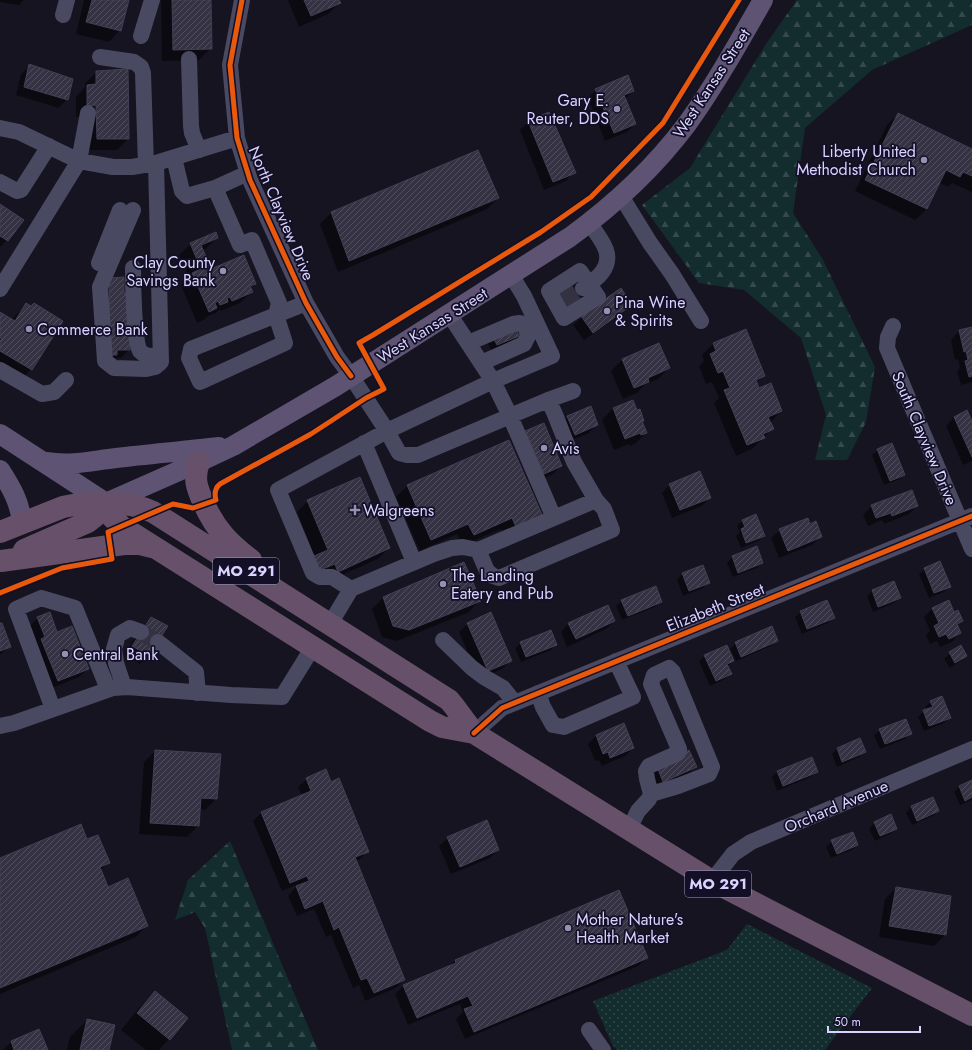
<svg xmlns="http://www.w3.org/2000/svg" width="972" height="1050" viewBox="0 0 972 1050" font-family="Jost,sans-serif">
<defs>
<pattern id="grass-dots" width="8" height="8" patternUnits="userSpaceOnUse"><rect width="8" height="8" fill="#132c2d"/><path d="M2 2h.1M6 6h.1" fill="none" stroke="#354a4c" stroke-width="1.8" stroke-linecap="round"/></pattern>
<pattern id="forest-firs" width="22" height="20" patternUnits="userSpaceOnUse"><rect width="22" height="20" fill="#132c2d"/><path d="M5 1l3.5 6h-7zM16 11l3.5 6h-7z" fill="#354a4c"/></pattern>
<pattern id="building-hatch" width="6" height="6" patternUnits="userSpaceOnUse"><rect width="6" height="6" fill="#343243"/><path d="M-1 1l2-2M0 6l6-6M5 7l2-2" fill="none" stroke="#514f5f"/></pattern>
</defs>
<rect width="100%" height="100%" fill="#161421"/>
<path fill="url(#grass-dots)" d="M747,924L872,988L825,1050H617L612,1044L593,1001L727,950Z"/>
<path fill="url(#forest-firs)" d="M797,0H972V25L872,70L805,128L793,213L822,258L875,367L866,422L847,460H815L826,415L801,338L744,290L699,283L642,205L690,168L766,44Z
M230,841L318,1050H232L205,928L195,912L175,920L188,880Z"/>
<path fill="#0007" d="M0,0H24L19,5L0,2Z
M84,0H128L120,30L109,42L76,34Z
M161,0H210L211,48L199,60L162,61Z
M288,0H338L340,3L328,14L299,27Z
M30,66L67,99L59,108L16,95L21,74Z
M97,72L128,139L117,150H86L85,116L76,117V97L85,87V83Z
M596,90L633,91L625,99L635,124L627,132L605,141L588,98Z
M898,114L972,150V192L952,183L948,187L939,183L927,209L915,220L855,191L887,125Z
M528,122L574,172L566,181L544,190L520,130Z
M478,152L498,198L487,209L338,272L320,224L331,213Z
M0,206L7,240L0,247Z
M217,237L206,249L202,250L211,270L255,283L250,288L252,292L240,303L221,311L220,309L216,313L208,316L205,319L197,323L181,285L189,277L179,255L191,244Z
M109,279L123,294L129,350L121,358H113L101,287Z
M26,305L61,321L31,369L20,381L0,368V313L12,320L15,316Z
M631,305L623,313L584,340L573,325L582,317Z
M972,328V382L961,385L957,371L960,368L958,359L955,360L951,340L959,331Z
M745,331L764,375L756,383L759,389L781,411L770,423L772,429L752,449L736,456L714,403L719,398L712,382L706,384L699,366L704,361L702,355L713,344Z
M517,335L512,341L491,350L488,343L494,338Z
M659,344L669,368L658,379L644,385L637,393L623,399L611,371L622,360Z
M632,401L636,411L643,420L642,422L646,433L635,444L630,446L629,444L614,450L602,420L613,408Z
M568,417L597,424L589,433L567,442L559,425Z
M954,417L972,423V461L963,465L946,426Z
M526,432L561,466L553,474L535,482Z
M509,441L542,517L506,539L501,529L462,546L457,534L420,551L396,497L407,486Z
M878,450L904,474L898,480L884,485L872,455Z
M670,484L710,497L702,506L672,518L662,493Z
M308,501L389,548L378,559L326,582L324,575L309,581L303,569L315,557L297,512Z
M872,506H917L909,514L884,524L882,520L868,526L863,515Z
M743,520L764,536L758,541L741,548L736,536L740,532L737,526Z
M810,525L821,537L812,545L779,558L771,538L780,530Z
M732,557L762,562L757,568L733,577L727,563Z
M464,563L480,600L469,612L397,641L382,637L372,609L383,598Z
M702,566L709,582L703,588L683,596L677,580L682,574Z
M925,569L949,586L944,592L929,598L919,574Z
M893,582L900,598L894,603L873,612L867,596L872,591Z
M622,601L661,602L655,607L622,620L616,606Z
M948,602L954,613L962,620L957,626L960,633L952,642L940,647L937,641L930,644L926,635L930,631L924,617L932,609Z
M801,612L833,618L828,623L802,634L795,617Z
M38,618L57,633L88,669L79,677L50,689L30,626Z
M151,618L149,656L140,664L124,654L143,627Z
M614,621L606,629L567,647L561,632L569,623Z
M468,624L510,661L502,669L479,679L459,632Z
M0,625L10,646L0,655Z
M777,640L771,646L736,661L730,649L736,643Z
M521,643L556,644L551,650L521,662L515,648Z
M961,647L966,656L961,661L950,668L944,659L950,653Z
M705,656L733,661L727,667L731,674L725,679L710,686L699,661Z
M931,702L949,718L944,723L924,731L918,717L924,711L927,710L925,707Z
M623,725L633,748L625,756L602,766L599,760L595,761L588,744L596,736Z
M880,730L911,733L905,739L880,749L874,735Z
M860,740L864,752L859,757L837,767L832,754L837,749Z
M155,751L216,799L205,810L199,809L198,826L187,837L139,834L144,762Z
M811,758L817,772L811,777L777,791L772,777L777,772Z
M656,765L695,767L687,776L655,790L648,773Z
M307,779L331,783L368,851L359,860L355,861L404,980L396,988L365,1001L359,985L353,988L331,935L326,937L314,909L297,916L288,896L296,887L299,886V884L282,891L253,821L261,813L302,796L298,787Z
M972,781V800L960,805L954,792L959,787Z
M932,798L938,811L933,816L912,825L906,813L911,807Z
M890,816L896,829L890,834L875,841L869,829L874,823Z
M448,838L498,850L490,858L451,874L439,846Z
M87,840L109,862L100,871L107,888L147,925L136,937L0,994V859Z
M832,841L857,845L852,850L831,858L826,847Z
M896,888L950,897L945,935L934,946L879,937L885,899Z
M647,958L638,966L465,1039L456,1019L463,1012L460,1004L408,1025L395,994L403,986L449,967L455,960Z
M155,992L169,1039L159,1050H146L121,1030L138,1009Z
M87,1020L108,1050H67L70,1037Z
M39,1030L47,1050H3L11,1042Z"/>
<path fill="url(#building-hatch)" stroke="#433f54" d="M92,0H129L121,31L86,22Z
M172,0H211L212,49L173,50Z
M304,0H339L341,3L311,16Z
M29,64L73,79L68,100L24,87Z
M128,69L129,139H97L96,105L87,106V85L96,84V71Z
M628,75L634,91L624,95L636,124L614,133L595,89Z
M549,112L576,173L553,182L528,121Z
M898,113L972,149V176L963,172L960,177L946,170L927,209L865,180Z
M478,150L499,198L349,261L331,212Z
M0,204L24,220L8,241L0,236Z
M216,232L218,238L201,245L211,269L244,255L256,284L250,286L253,292L232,301L230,297L227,298L228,302L220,305L218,301L215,303L217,308L209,312L192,273L201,269L190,243Z
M124,277V293H129L130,350H117V355H110L109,278Z
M621,288L632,305L593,333L581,316Z
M26,303L31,306L34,303L63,321L32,370L0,351V341L2,339L0,338V312L15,321Z
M515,327L519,336L497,345L493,337Z
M972,327V376L969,377L965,361L968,360L966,351L964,352L959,330Z
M746,329L765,376L756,380L759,388L771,383L782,411L768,417L774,429L763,434L765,438L747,445L724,390L730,388L723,371L718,373L710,354L716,351L713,343Z
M659,343L670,368L648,378L649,382L634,388L622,359Z
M633,400L637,410L640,409L644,421H642L647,433L641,435L640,433L625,439L613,408Z
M591,406L598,425L575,435L567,416Z
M967,410L972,421V457L954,417Z
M544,423L562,466L544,474L525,431Z
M509,440L543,517L517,529L512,518L474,535L468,524L431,540L407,485Z
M892,443L905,475L890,481L877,449Z
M700,471L711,498L680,510L669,484Z
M360,477L390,548L338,572L335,564L320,570L314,556L328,550L307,500Z
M912,490L918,506L892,516L891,513L876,518L871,505Z
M756,514L765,536L746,543L741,529L745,527L742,520Z
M808,518L810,524L816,521L822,537L788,551L779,529Z
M757,546L763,563L738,573L732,556Z
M940,561L951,587L934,593L924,568Z
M464,562L481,601L409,630L393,626L383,597Z
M703,565L710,583L689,591L682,573Z
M894,581L901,598L878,607L872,590Z
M656,586L662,602L628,616L621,600Z
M827,600L835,618L807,629L800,611Z
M949,600L954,612L958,610L963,621L957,624L961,633L949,639L946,634L939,637L934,626L939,623L932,608Z
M608,605L615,621L576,639L568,623Z
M50,612L57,632L72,626L89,669L58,681L41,639L45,637L37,617Z
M491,612L512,661L488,671L467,623Z
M151,617L168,626L149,656L132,646Z
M0,623H2L11,647L0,651Z
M772,626L778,641L741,657L735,642Z
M551,630L557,645L526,657L520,642Z
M727,645L734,661L727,664L732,674L716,681L704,655Z
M961,645L967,656L955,663L949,652Z
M942,696L951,718L929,726L923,710L933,707L930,701Z
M906,719L912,734L885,744L879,729Z
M624,723L634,748L610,758L608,752L603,754L596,735Z
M860,738L866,752L842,762L837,748Z
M155,750L221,754L217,799L201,798L199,826L150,823Z
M689,750L697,767L663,782L656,764Z
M812,757L818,772L783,786L777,771Z
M326,769L331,782L339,778L369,852L355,857L405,980L374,993L367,978L361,980L339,927L334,930L323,901L305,909L296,886L309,881L307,876L290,883L261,812L311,791L306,778Z
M972,780V797L965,801L959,786Z
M933,797L939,811L917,821L911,806Z
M891,814L897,829L880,836L874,822Z
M487,820L499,850L460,867L447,837Z
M81,824L87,839L98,835L110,863L100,867L108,887L128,878L148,926L0,988V858Z
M853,832L858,845L837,854L831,840Z
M896,887L951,896L946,935L889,926Z
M619,890L648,958L474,1032L464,1009L473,1006L468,996L417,1018L403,985L456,963L455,960Z
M155,991L188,1018L170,1040L137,1013Z
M87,1019L115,1025L109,1050H80Z
M39,1029L48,1050H14L11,1041Z"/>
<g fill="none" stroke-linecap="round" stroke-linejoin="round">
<path stroke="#333142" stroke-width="16" stroke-dasharray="16 8" stroke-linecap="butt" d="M563,301L583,288
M141,632L158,642"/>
<path stroke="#4a4962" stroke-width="16" d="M242,0L230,65L237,138L250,180L306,303L337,357L351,376L387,431L493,381L552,356L524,296L511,275
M63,15L67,0
M141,36L152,0
M100,57L134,62L141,67L143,73L146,165
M189,59L191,126L192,133L199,150
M0,128L19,132L79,161L113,167H132L156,163L237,138
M174,158L182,191L187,196L215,188L240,245L252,240L279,303L276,315L285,343L200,382L189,358L191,349L306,303
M0,182L17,191L21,190L49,146
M215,188L248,173
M621,196L650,243L672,274L701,321
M133,210L100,287L105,361L114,368L146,369L155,367L161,362L156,163
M99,263L120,210
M133,268C133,280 134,345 140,351C145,357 154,356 160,356
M580,271L598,297L564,318L549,291Z
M583,288C596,280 612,268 606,250C603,241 595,231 589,223
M0,289L79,161L88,113
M893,326L888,337L887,348L972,549
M468,343L513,324L520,323L525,325
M481,363L524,344L528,336L525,325
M0,370L42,394L54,392L66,380
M548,400L573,391
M364,443L414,562
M478,550L487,571L493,576L499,578L612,530L604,509L596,500
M351,589L332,577H320L313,573L278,490L387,431L399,453L407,455H418L510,416L548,400L554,412L574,462L596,500L554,518
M330,624L351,589L434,554L452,548L463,547L478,550L554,518L510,416L493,381L449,314
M443,640L472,668L484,677L503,688L515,703
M158,642L196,672L198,693
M124,687L116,663L114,649L118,635L130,628L141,632
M538,693L543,707L553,725L564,727L633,697L616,661
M53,709L16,609L41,598L75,608L108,689
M0,726L14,723L113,688L127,687L231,695L282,697L313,647
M474,733L502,708L972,516
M629,829L638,811L649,799L651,794L678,786L709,774L712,767L673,672L669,668L654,675L651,684L679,749L678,753L649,766L646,771L647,779L651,794
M712,881L733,854L751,842L972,749
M589,1030L603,1050"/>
<path stroke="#5e5373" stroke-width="20" d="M0,434L106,503L199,462L233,446L336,386L570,237C614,205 654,168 687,124C715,85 739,42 763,0
M46,462C72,466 90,461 116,458C150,454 185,451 219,447
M0,470C11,487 20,502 22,523"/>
<path stroke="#67516a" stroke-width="22" d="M199,462C193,479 197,488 204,504C216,530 229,543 251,560
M106,503L112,517L121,526L430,721L442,727L474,733L712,881L972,1015
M0,532L63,507C79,503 91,503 107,503C124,503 138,505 153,512L449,700L454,706L474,733
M24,550L88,522L98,514L106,503
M1,561L124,544H140L152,547"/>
<defs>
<path id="cycleway" d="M242,0L230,65L237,138L250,180L306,303L337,357L351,376
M0,593L62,568L112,559L108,532L173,504L193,508L216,500C214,493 215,488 220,484L311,434L334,419L366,398L384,389L359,343L373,335L541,232L591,197L663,123L739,0
M474,733L502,708L972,516"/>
</defs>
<use href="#cycleway" stroke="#130f26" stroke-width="8"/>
<use href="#cycleway" stroke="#e8590c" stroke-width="5"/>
</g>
<g fill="#9591b1" stroke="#130f26" stroke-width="1.5">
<circle cx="617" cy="109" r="4"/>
<circle cx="924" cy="160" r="4"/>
<circle cx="223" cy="271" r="4"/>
<circle cx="607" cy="311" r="4"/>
<circle cx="29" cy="329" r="4"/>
<circle cx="544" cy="448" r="4"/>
<path d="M353 504h4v4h4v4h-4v4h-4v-4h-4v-4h4z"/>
<circle cx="443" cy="584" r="4"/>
<circle cx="65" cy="654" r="4"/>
<circle cx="568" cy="928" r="4"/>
</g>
<g text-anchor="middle" stroke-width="3.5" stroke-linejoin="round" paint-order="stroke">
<g fill="#130f26" stroke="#9e99be" stroke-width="1">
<rect x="213" y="558" width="66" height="26" rx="3"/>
<rect x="685" y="871" width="66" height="26" rx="3"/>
</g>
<g font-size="15" font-weight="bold" fill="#d9d4ff">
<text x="246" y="576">MO 291</text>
<text x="718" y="889">MO 291</text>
</g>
<g font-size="16" fill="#d9d4ff" stroke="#130f26">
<text transform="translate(711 83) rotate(-57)" y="6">West Kansas Street</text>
<text transform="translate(282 213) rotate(67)" y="6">North Clayview Drive</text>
<text transform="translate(432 325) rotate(-32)" y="6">West Kansas Street</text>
<text transform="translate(925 438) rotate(67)" y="6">South Clayview Drive</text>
<text transform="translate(715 607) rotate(-22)" y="6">Elizabeth Street</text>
<text transform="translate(836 806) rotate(-23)" y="6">Orchard Avenue</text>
</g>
<g font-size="16" fill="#d9d4ff" stroke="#130f26" text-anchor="start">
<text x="609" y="106" text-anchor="end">Gary E.<tspan x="609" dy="18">Reuter, DDS</tspan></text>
<text x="916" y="157" text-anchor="end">Liberty United<tspan x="916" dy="18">Methodist Church</tspan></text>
<text x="215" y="268" text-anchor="end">Clay County<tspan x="215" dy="18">Savings Bank</tspan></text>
<text x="615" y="308">Pina Wine<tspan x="615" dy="18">&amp; Spirits</tspan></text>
<text x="37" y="335">Commerce Bank</text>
<text x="552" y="454">Avis</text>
<text x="363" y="516">Walgreens</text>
<text x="451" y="581">The Landing<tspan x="451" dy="18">Eatery and Pub</tspan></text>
<text x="73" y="660">Central Bank</text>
<text x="576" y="925">Mother Nature's<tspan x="576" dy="18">Health Market</tspan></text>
</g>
</g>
<path d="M828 1026v6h92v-6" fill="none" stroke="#d9d4ff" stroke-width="2"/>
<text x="834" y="1026" font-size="12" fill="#d9d4ff" stroke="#130f26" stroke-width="3" paint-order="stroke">50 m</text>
</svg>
